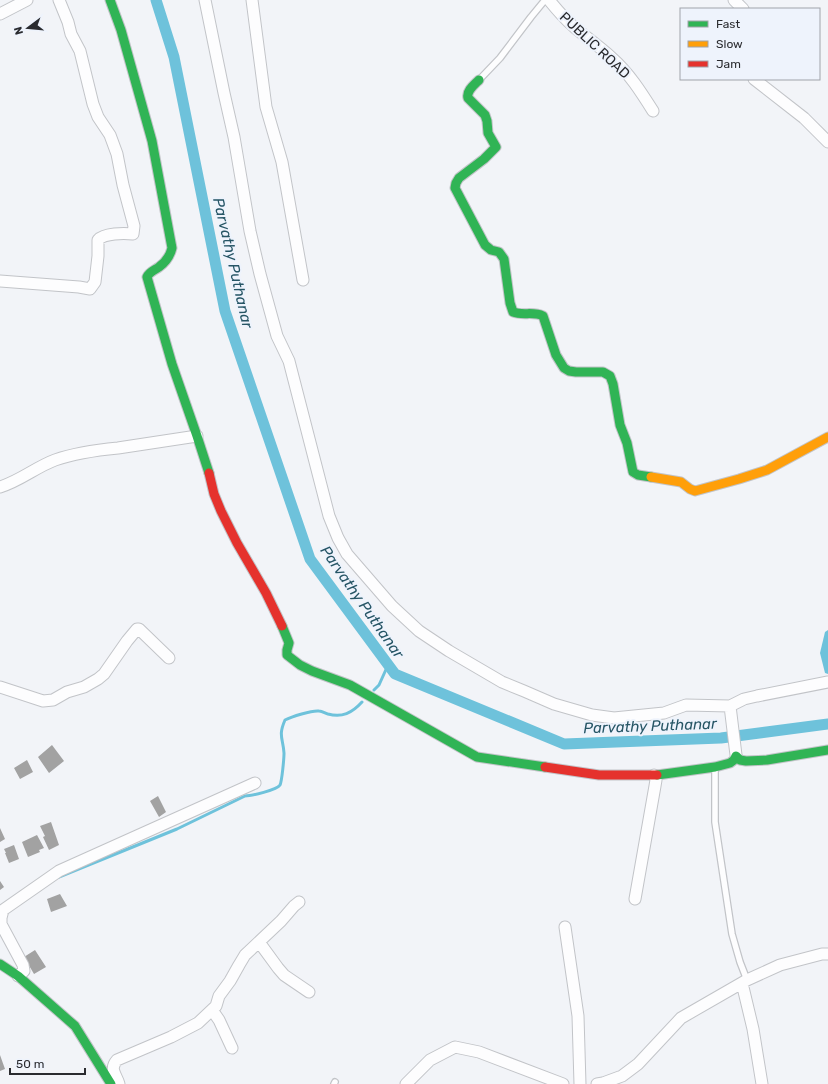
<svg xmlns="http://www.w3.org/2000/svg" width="828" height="1084" viewBox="0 0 828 1084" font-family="Rubik,sans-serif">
<rect width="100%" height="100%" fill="#f2f4f8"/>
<path fill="#6ec2db" d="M828,630V674L825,673L820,653L825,632Z"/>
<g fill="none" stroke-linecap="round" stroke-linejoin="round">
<path stroke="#6ec2db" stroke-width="3" d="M374,690L379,685L388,665
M59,877L177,829L245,796C251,796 277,790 280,785C282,781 284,758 284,753C283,738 278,736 285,720C291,717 312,710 319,711C322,711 325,713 328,714C342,718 352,713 362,702"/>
<path stroke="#6ec2db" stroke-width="11" d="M156,0L174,57L225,311L310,559L395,674L564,744L721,738L828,724"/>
</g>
<path fill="#a2a2a2" d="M52,745L64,761L49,773L38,757Z
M27,760L33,772L20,779L14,768Z
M158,796L166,812L159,817L150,801Z
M51,822L59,845L49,850L43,837L45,836L40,826Z
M0,828L5,839L0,842Z
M37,835L44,848L39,850L40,852L28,857L22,842Z
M14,845L19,859L9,863L5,853H6L4,849Z
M0,881L4,887L0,890Z
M60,894L67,906L51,912L47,899Z
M35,950L46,967L34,974L24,957Z
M0,1055L5,1069L0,1071Z"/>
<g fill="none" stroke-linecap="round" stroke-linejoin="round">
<defs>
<path id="lane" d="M479,80L500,58L531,17L545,0
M715,768V822L732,934L740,962L747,980
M334,1084L335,1082"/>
<path id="street" d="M205,0L224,93L234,137L250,231L260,274L277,336L289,361L329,516L338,538L347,554L392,606L419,631L449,651L502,682L524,691L554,704L592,715L614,718L664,713L686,705L730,706L744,699L757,696L828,682
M252,0L266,107L282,162L303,280
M549,0C557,10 565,19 574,27C586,37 600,47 612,58C629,73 641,92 653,111
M734,0L743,9
M0,14L27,0
M754,79L804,118L828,142
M0,281L79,287L90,289L95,282L98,256V240C104,233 124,233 133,234L134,226L123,185L117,154L110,135L98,117L93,104L80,51L71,34L68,22L59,0
M0,487C20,481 36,467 55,460C75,453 97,450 118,448C145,444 171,440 197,436
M0,687L43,701L53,700L67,692L84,687L98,679L104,674L127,641L137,629H139L169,658
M730,706L736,755
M635,899L655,786L656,780L654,775
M565,927L578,1016L580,1084
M259,942L278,968L284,975L309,992
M18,976L24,971L23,965L1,924V918L3,910L59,871L255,783
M742,983L753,1029L762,1084
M212,1010L219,1020L232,1048
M119,1084C116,1074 109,1069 117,1060L171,1037L198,1023L216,1006L219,996L230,981L239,965L245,955L281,921L294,906L299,902
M406,1084L430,1060L455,1047L479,1052L563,1084
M597,1084L603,1083L622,1076L638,1064L681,1018L747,980L780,965L822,954H828"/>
<path id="fast" d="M110,0L121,30L152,141L172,248C170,256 166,262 159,267C155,270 149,272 147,277L172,364L197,436L209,473
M479,80C474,85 466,91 468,98L485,115L487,121L488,133L496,147L484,159L459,178L456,183L455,188L485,245L491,250L499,252L504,259L510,303L513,312C523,316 533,311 543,316L556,355L564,368L569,371L576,372H603L610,376L613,384L620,425L627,443L633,472L638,475L651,477
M282,626L289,643L287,650V655L300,665L312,671L350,685L477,757L545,767
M657,775L715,767L730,763L734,760L736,756L740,760L746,761L767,760L828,750
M0,964L18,976L75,1026L111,1084"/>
<path id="slow" d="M651,477L681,482L690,489L695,491L739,479L767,470L828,437"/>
<path id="jam" d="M209,473L214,494L221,511L237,543L266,593L282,626
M545,767L599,775H657"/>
</defs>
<use href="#lane" stroke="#c2c4c8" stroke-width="8"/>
<use href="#street" stroke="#c2c4c8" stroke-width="13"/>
<use href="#fast" stroke="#c2c4c8" stroke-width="11"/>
<use href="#slow" stroke="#c2c4c8" stroke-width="11"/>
<use href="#jam" stroke="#c2c4c8" stroke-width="11"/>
<use href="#lane" stroke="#fdfdfe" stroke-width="5.5"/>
<use href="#street" stroke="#fdfdfe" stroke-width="11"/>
<use href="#fast" stroke="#30b455" stroke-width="9"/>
<use href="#slow" stroke="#ff9f0a" stroke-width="9"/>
<use href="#jam" stroke="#e5322d" stroke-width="9"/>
</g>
<g text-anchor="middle" stroke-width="4" stroke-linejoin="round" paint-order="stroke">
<g font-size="14" fill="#2a2b2f" stroke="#eef3fc">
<text transform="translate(595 45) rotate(43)" y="5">PUBLIC ROAD</text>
</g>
<g font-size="15" font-style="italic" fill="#265565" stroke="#eef3fc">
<text transform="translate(233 263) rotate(77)" y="5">Parvathy Puthanar</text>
<text transform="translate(362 602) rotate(55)" y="5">Parvathy Puthanar</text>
<text transform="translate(650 726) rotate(-2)" y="5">Parvathy Puthanar</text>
</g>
</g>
<rect x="680" y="8" width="140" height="72" fill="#eef3fc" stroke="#a0a3aa"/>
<rect x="688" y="21" width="20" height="6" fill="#30b455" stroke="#a0a3aa"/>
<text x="716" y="28" font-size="12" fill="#2a2b2f">Fast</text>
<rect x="688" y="41" width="20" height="6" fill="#ff9f0a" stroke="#a0a3aa"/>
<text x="716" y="48" font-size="12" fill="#2a2b2f">Slow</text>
<rect x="688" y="61" width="20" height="6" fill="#e5322d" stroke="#a0a3aa"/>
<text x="716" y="68" font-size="12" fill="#2a2b2f">Jam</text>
<g transform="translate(28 28) rotate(254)" stroke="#eef3fc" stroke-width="3" paint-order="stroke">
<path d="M0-3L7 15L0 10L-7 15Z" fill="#2a2b2f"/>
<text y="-6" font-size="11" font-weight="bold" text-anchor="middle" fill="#2a2b2f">N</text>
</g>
<path d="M10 1068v6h75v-6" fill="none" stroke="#2a2b2f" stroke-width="2"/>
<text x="16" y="1068" font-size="12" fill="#2a2b2f" stroke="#eef3fc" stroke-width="3" paint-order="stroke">50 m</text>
</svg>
